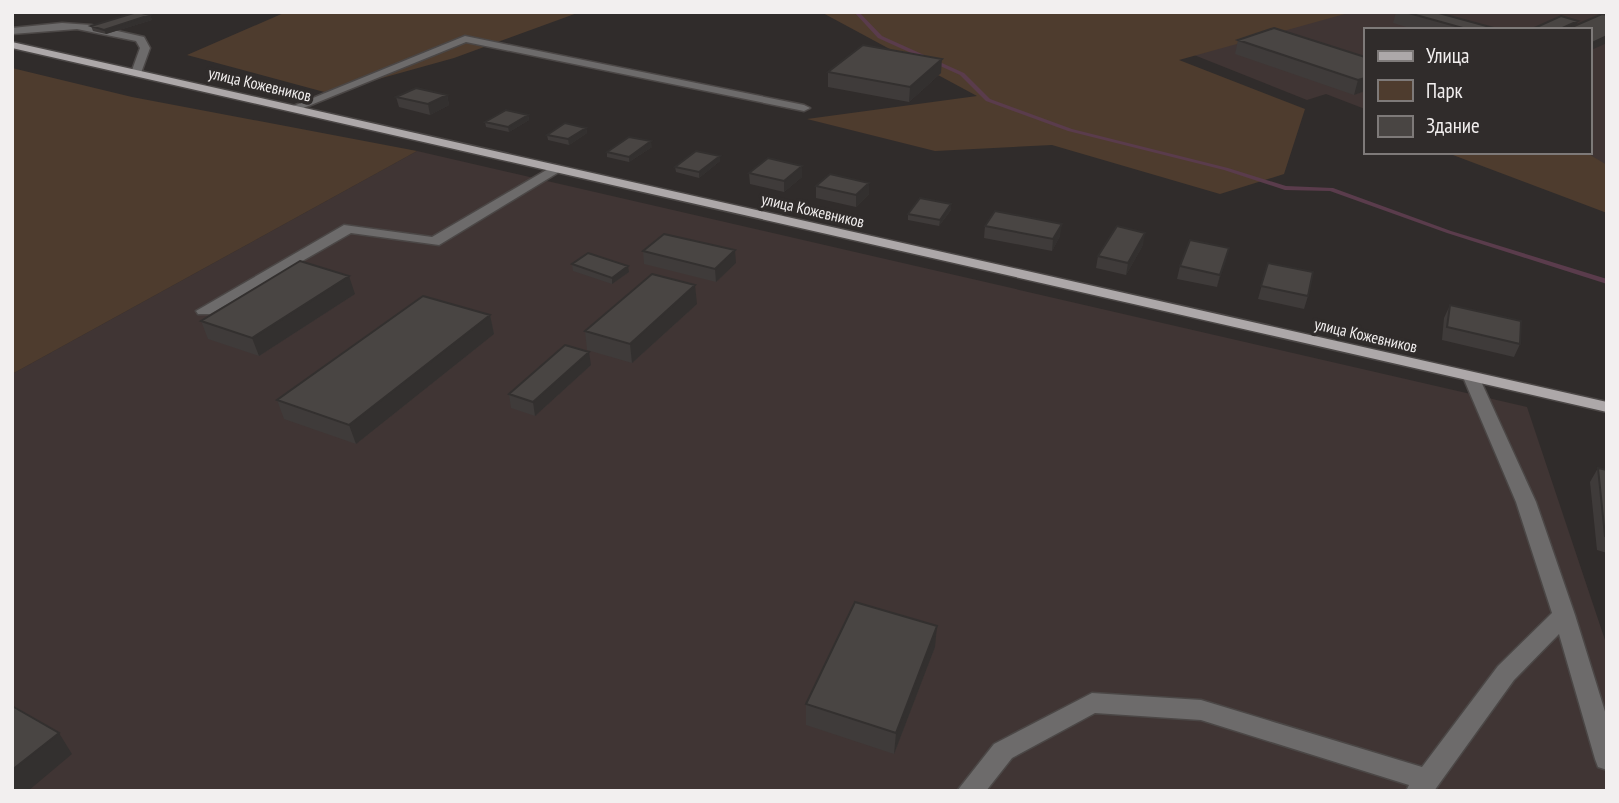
<svg xmlns="http://www.w3.org/2000/svg" width="1619" height="803" viewBox="0 0 1619 803" font-family="'PT Sans Narrow',sans-serif">
<rect width="100%" height="100%" fill="#302c2b"/>
<path fill="#403534" d="M1066,12H1607V196L1485,152H1589V30H1365V109L1326,94L1307,100L1179,49Z
M417,151L1527,407L1607,646V791H12V374Z"/>
<path fill="#4e3c2e" d="M286,12H580L454,58L328,93L187,55Z
M821,12H1352L1179,60L1305,109L1284,174L1220,194L1052,145L935,151L807,119L977,96Z
M12,68L132,97L417,151L12,374Z
M1445,152H1585L1607,165V213Z"/>
<g fill="none" stroke-linecap="round" stroke-linejoin="round">
<path fill="#5a3c4c" fill-rule="evenodd" d="M854,12H859L882,36L964,73L990,99L1072,129L1228,168L1286,186L1333,188L1451,231L1607,279V284L1447,233L1330,191L1285,190L1224,170L1068,131L986,101L960,75L878,38Z"/>
<defs>
<path id="service" d="M62,23L91,25L144,37L150,48L141,73L136,76L131,73L140,48L136,41L77,29L12,34V28Z
M555,165L559,166V172L439,245L351,233L210,314H198L196,311L344,225L432,237Z
M1471,372L1479,377L1536,502L1575,615L1607,718V770L1598,767L1595,759L1559,634L1514,680L1434,791H1406L1409,785L1201,720L1095,713L1012,758L986,791H957L994,744L1092,693L1201,700L1422,767L1498,666L1552,613L1516,502L1463,377Z"/>
<path id="minor" d="M465,36L804,105L810,108L804,111L466,42L296,111L286,109Z"/>
<path id="primary" d="M12,42L1607,402V412L12,48Z"/>
</defs>
<use href="#service" stroke="#4b4746" stroke-width="3"/>
<use href="#minor" stroke="#4b4746" stroke-width="3"/>
<use href="#primary" stroke="#4b4746" stroke-width="3"/>
<use href="#service" fill="#6d6b6b" fill-rule="evenodd"/>
<use href="#minor" fill="#6d6b6b" fill-rule="evenodd"/>
<use href="#primary" fill="#ada8a9" fill-rule="evenodd"/>
</g>
<path fill="#3f3b3a" d="M1396,12H1435L1501,30H1416L1393,23Z
M150,15L152,20L106,34L93,31L91,26Z
M1238,40L1365,57V91L1354,95L1235,54Z
M828,72L941,73L909,102L828,87Z
M447,95L449,105L430,115L399,107L396,97Z
M528,115L529,120L509,132L486,127L485,122Z
M586,128L587,133L569,145L548,140L547,135Z
M652,147L629,162L607,157V152Z
M720,156V161L699,178L676,172L675,167Z
M802,166V177L784,192L750,184L749,173Z
M869,183V194L856,207L816,198V186Z
M951,210L939,226L908,220V214Z
M985,226L1060,236L1052,251L984,238Z
M1143,245L1126,275L1096,268L1098,256Z
M1229,248L1217,287L1177,279L1180,266Z
M643,251L736,263L716,282L644,264Z
M1268,263L1308,296L1304,309L1258,299Z
M572,264L629,272L612,284L573,271Z
M355,294L259,356L208,339L201,321Z
M697,304L632,363L587,350L585,331Z
M1450,305L1520,344L1514,357L1442,340L1444,318Z
M490,315L494,334L356,444L284,419L277,400Z
M591,365L535,416L511,408L509,394Z
M1598,468L1607,470V553L1597,550L1590,482Z
M935,647L894,754L806,725V704Z"/>
<path fill="#33302f" d="M150,15L152,20L106,34L104,30Z
M1578,21L1575,30H1558Z
M1607,36V43L1589,51L1590,44Z
M942,59L941,73L909,102L910,87Z
M1365,78V91L1354,95L1358,80Z
M447,95L449,105L430,115L428,104Z
M528,115L529,120L509,132L508,127Z
M586,128L587,133L569,145L568,139Z
M651,141L652,147L629,162V157Z
M720,156V161L699,178V172Z
M802,166V177L784,192V181Z
M869,183V194L856,207V195Z
M951,204V210L939,226L940,220Z
M1062,224L1060,236L1052,251L1053,239Z
M1145,233L1143,245L1126,275L1128,263Z
M1229,248L1226,261L1217,287L1220,275Z
M735,250L736,263L716,282L715,269Z
M628,266L629,272L612,284V278Z
M349,276L355,294L259,356L252,338Z
M695,285L697,304L632,363L630,344Z
M490,315L494,334L356,444L349,425Z
M589,352L591,365L535,416L533,402Z
M937,626L935,647L894,754L896,733Z
M59,733L72,754L28,791H12V770Z"/>
<path fill="#494543" stroke="#33302f" stroke-width="2" d="M137,12L150,15L104,30L91,26Z
M1405,12H1435L1501,30H1470Z
M1602,14L1607,15V36L1590,44L1589,30H1565Z
M1561,16L1578,21L1558,30H1530Z
M1274,28L1365,57V78L1358,80L1238,40Z
M863,45L942,59L910,87L828,72Z
M416,88L447,95L428,104L396,97Z
M506,110L528,115L508,127L485,122Z
M565,123L586,128L568,139L547,135Z
M629,137L651,141L629,157L607,152Z
M696,151L720,156L699,172L675,167Z
M768,158L802,166L784,181L749,173Z
M830,174L869,183L856,195L816,186Z
M920,198L951,204L940,220L908,214Z
M995,211L1062,224L1053,239L985,226Z
M1117,226L1145,233L1128,263L1098,256Z
M664,234L735,250L715,269L643,251Z
M1190,240L1229,248L1220,275L1180,266Z
M588,253L628,266L612,278L572,264Z
M300,261L349,276L252,338L201,321Z
M1268,263L1313,272L1308,296L1261,286Z
M652,274L695,285L630,344L585,331Z
M423,296L490,315L349,425L277,400Z
M1450,305L1521,321L1520,344L1447,327Z
M565,345L589,352L533,402L509,394Z
M1598,468L1607,470V537L1605,536Z
M855,602L937,626L896,733L806,704Z
M12,706L59,733L12,770Z"/>
<g text-anchor="middle" stroke-width="7" stroke-linejoin="round" paint-order="stroke">
<g font-size="16" fill="#f2efef" stroke="#302c2b">
<text transform="translate(260 84) rotate(13)" y="6">улица Кожевников</text>
<text transform="translate(813 210) rotate(13)" y="6">улица Кожевников</text>
<text transform="translate(1366 335) rotate(13)" y="6">улица Кожевников</text>
</g>
</g>
<rect width="1619" height="803" fill="none" stroke="#f2efef" stroke-width="28"/>
<rect x="1364" y="28" width="228" height="126" fill="#302c2b" stroke="#7e7a79" stroke-width="2"/>
<rect x="1378" y="51" width="35" height="10" fill="#ada8a9" stroke="#7e7a79" stroke-width="2"/>
<text x="1426" y="63" font-size="21" fill="#f2efef">Улица</text>
<rect x="1378" y="80" width="35" height="21" fill="#4e3c2e" stroke="#7e7a79" stroke-width="2"/>
<text x="1426" y="98" font-size="21" fill="#f2efef">Парк</text>
<rect x="1378" y="116" width="35" height="21" fill="#494543" stroke="#7e7a79" stroke-width="2"/>
<text x="1426" y="133" font-size="21" fill="#f2efef">Здание</text>
</svg>
